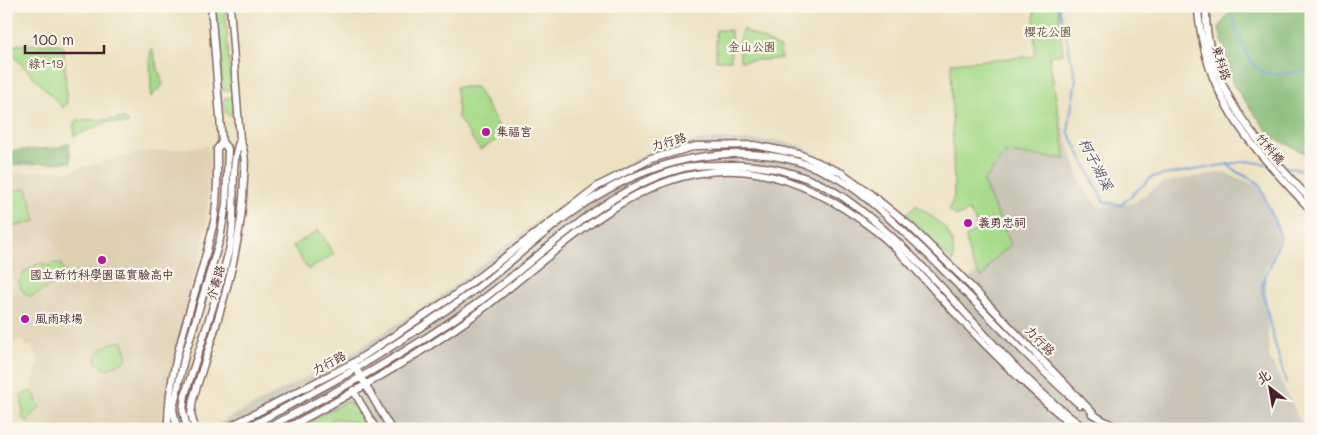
<svg xmlns="http://www.w3.org/2000/svg" width="1317" height="435" viewBox="0 0 1317 435" font-family="Mali,'LXGW WenKai TC',sans-serif">
<rect width="100%" height="100%" fill="#fbf7ec"/>
<filter id="ink" filterUnits="userSpaceOnUse"><feTurbulence type="fractalNoise" baseFrequency=".02" numOctaves="2"/><feDisplacementMap in="SourceGraphic" scale="10" xChannelSelector="R" yChannelSelector="G"/><feConvolveMatrix kernelMatrix="1 2 1 2 8 2 1 2 1" color-interpolation-filters="sRGB"/></filter>
<filter id="wash" filterUnits="userSpaceOnUse"><feTurbulence type="fractalNoise" baseFrequency=".0096" numOctaves="4" result="noise"/><feDisplacementMap in="SourceGraphic" scale="20" xChannelSelector="R" yChannelSelector="G"/><feGaussianBlur stdDeviation="1.12" result="paint"/><feColorMatrix in="noise" values="0 0 0 0 0 0 0 0 0 0 0 0 0 0 0 0 0 1.4 0 .05"/><feComposite in="paint" operator="in"/></filter>
<g filter="url(#wash)">
<rect width="100%" height="100%" fill="#ece1c0"/>
<path fill="#decfb1" d="M208,146L210,150V186L207,225L161,417V429H34L27,425L42,407L33,385L38,358L31,345L27,347L22,339L6,349V174L69,171L142,152Z"/>
<path fill="#c8c4b8" d="M1043,64L1081,185L1098,207L1133,203L1161,183L1222,172L1259,186L1280,236L1265,270L1269,357L1304,429H208L350,354L439,297L555,208L645,154L674,144L715,139L777,141L800,145L897,206L968,280L979,270L958,70Z"/>
<path fill="#a7db8b" stroke="#787d5b" d="M215,6H225L231,90L223,91Z
M1034,6H1058L1063,54L1049,56L1066,159L1005,153L983,182L1011,244L992,262L982,278C971,265 968,254 966,237L980,227L969,211L957,216L949,211L954,196L951,63L1035,56Z
M743,29L780,48L781,59L740,61L739,41Z
M716,30H731V60H716Z
M57,44L61,45L64,49L67,103L63,108L8,50L10,45Z
M152,49L163,85L151,97L150,50Z
M456,87H476L504,135L480,150L458,118Z
M233,97L235,111L229,116L225,112L224,98Z
M124,119L129,122L126,124L107,122L74,136V123L76,120Z
M27,188L36,221L9,228L6,217V193Z
M916,205C939,222 957,230 953,262L907,214Z
M319,230L334,254L308,270L293,246Z
M40,263L49,266L55,263L61,264L66,278L30,297L22,290L19,282L24,272Z
M115,342H123L127,354L125,361L106,370L96,361C97,349 105,347 115,342Z
M33,391L40,407L27,422L21,417L23,414L21,394Z
M346,402L355,406L366,424L359,428L356,423L335,418L317,429H295Z"/>
<path fill="#85bb77" stroke="#686d51" d="M1233,6H1311V156L1272,137L1233,85L1219,28Z
M69,143L71,162L6,165V151L56,148Z"/>
<g fill="none" stroke-linecap="round" stroke-linejoin="round">
<path stroke="#679dd4" stroke-width="2" d="M1059,6L1076,79L1068,131L1104,202L1121,205L1152,177L1247,161L1266,164
M1229,6C1236,23 1245,63 1261,71C1274,78 1297,71 1311,69
M1228,165L1237,172L1259,183L1281,237L1262,286L1270,325L1286,383
M1283,167L1302,170L1311,177"/>
</g>
</g>
<g filter="url(#ink)">
<g fill="none" stroke-linecap="round" stroke-linejoin="round">
<defs>
<path id="secondary" d="M1198,6C1198,23 1202,39 1206,56C1223,119 1267,163 1311,210
M1206,6C1203,86 1260,146 1311,200
M354,365L391,429
M353,390L376,429
M1092,414L1119,429
M168,429C166,362 201,287 214,221C218,198 217,173 217,149L222,142
M177,429L173,409L185,355L220,239L226,204L228,149L222,142L211,6
M187,429L183,410L185,395C200,346 218,296 230,246C237,217 229,163 240,140
M195,429L191,414L193,399C215,327 243,253 244,177C245,164 246,153 240,140L230,6
M225,429L353,363L455,295L598,186L651,159L696,146L754,145L799,154L842,173L863,188L909,225L960,275L1096,416
M245,429C278,411 311,394 343,376C383,354 421,327 458,302C505,270 547,226 595,197C672,149 775,134 853,188C877,205 897,226 918,245C973,298 1023,355 1080,405
M265,429C336,392 407,353 472,307C535,263 604,188 680,169C699,164 720,165 740,165C775,166 814,177 843,197C936,262 994,363 1086,429
M285,429C352,394 415,358 476,314C520,281 561,243 606,213C703,147 788,162 877,232C901,251 921,276 941,298C984,345 1028,389 1077,429"/>
</defs>
<use href="#secondary" stroke="#83635f" stroke-width="9"/>
<use href="#secondary" stroke="#fff" stroke-width="6"/>
</g>
</g>
<g fill="#b5179e" stroke="#fbf7ec" stroke-width="2">
<circle cx="486" cy="132" r="5"/>
<circle cx="968" cy="223" r="5"/>
<circle cx="102" cy="260" r="5"/>
<circle cx="25" cy="319" r="5"/>
</g>
<g text-anchor="middle" stroke-width="4.5" stroke-linejoin="round" paint-order="stroke">
<g font-size="12" fill="#614e43" stroke="#fbf7ec">
<text x="1048" y="36">櫻花公園</text>
<text x="752" y="51">金山公園</text>
<text x="46" y="68">綠1-19</text>
</g>
<g font-size="12" fill="#4a1f2b" stroke="#fbf7ec">
<text transform="translate(1221 63) rotate(73)" y="4">東科路</text>
<text transform="translate(669 142) rotate(-16)" y="4">力行路</text>
<text transform="translate(1270 149) rotate(49)" y="4">竹科橋</text>
<text transform="translate(216 283) rotate(-74)" y="4">介壽路</text>
<text transform="translate(1040 341) rotate(46)" y="4">力行路</text>
<text transform="translate(329 363) rotate(-28)" y="4">力行路</text>
</g>
<g font-size="12" fill="#4a1f2b" stroke="#fbf7ec" text-anchor="start">
<text x="496" y="136">集福宮</text>
<text x="978" y="227">義勇忠祠</text>
<text x="102" y="279" text-anchor="middle">國立新竹科學園區實驗高中</text>
<text x="35" y="323">風雨球場</text>
</g>
<g font-size="14" font-style="italic" fill="#56516f" stroke="#fbf7ec">
<text transform="translate(1096 164) rotate(63)" y="5">柯子湖溪</text>
</g>
</g>
<rect width="1317" height="435" fill="none" stroke="#fbf7ec" stroke-width="25"/>
<g transform="translate(1270 388) rotate(329)" stroke="#fbf7ec" stroke-width="4" paint-order="stroke">
<path d="M0-4L9 19L0 12L-9 19Z" fill="#4a1f2b"/>
<text y="-8" font-size="14" font-weight="bold" text-anchor="middle" fill="#4a1f2b">北</text>
</g>
<path d="M25 45v8h79v-8" fill="none" stroke="#4a1f2b" stroke-width="2.5"/>
<text x="32" y="45" font-size="15" fill="#4a1f2b" stroke="#fbf7ec" stroke-width="4" paint-order="stroke">100 m</text>
</svg>
